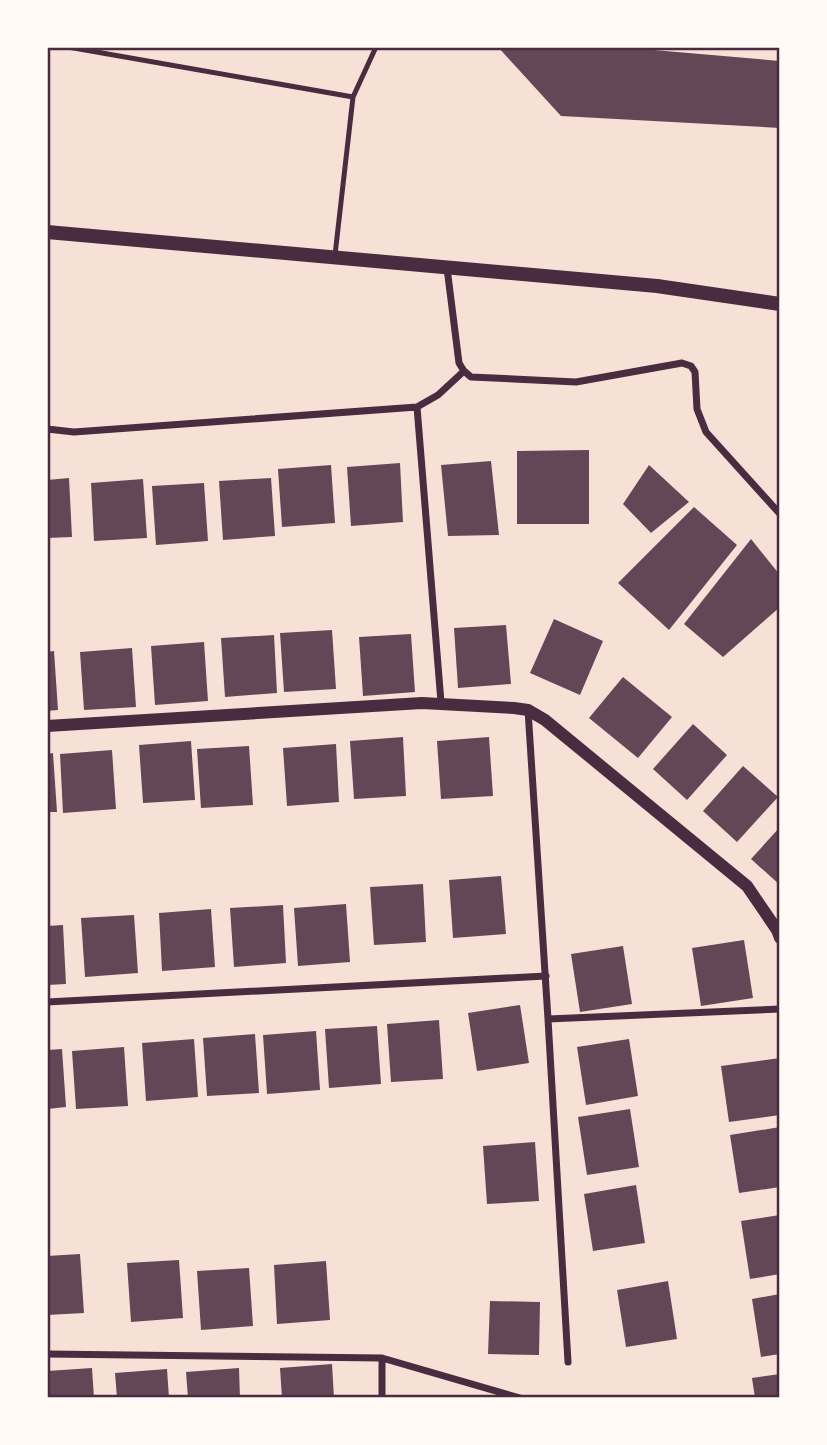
<svg xmlns="http://www.w3.org/2000/svg" width="827" height="1445" viewBox="0 0 827 1445" font-family="Roboto,sans-serif">
<rect width="100%" height="100%" fill="#f7e1d7"/>
<path fill="#644757" d="M498,47H619L780,61V128L561,116Z
M589,450V524H517V451Z
M491,461L499,535L448,536L441,465Z
M400,463L403,522L351,526L347,467Z
M331,465L335,523L282,527L278,469Z
M649,465L689,502L651,533L623,504Z
M69,478L72,537L47,538V480Z
M271,478L275,536L223,540L219,481Z
M143,479L147,538L94,541L91,483Z
M204,483L208,541L156,545L152,486Z
M694,507L737,545L669,630L618,583Z
M751,539L780,575V607L723,657L684,624Z
M554,619L603,641L580,695L530,673Z
M506,625L511,684L458,688L454,628Z
M332,630L336,689L284,692L280,633Z
M411,634L415,692L363,696L359,637Z
M274,635L277,693L225,697L221,638Z
M204,642L208,701L155,705L151,646Z
M132,648L136,707L84,710L80,652Z
M54,651L58,710L47,711V652Z
M623,677L672,717L638,758L589,718Z
M693,724L727,755L687,800L653,769Z
M403,737L406,796L354,799L350,741Z
M489,737L493,796L441,799L437,741Z
M191,741L195,800L143,803L139,745Z
M336,744L339,802L287,806L283,748Z
M249,746L253,805L201,808L197,749Z
M112,750L116,809L63,813L60,754Z
M53,753L57,812H47V754Z
M743,766L778,797L737,842L703,811Z
M780,827V885L751,859Z
M501,876L506,934L453,938L449,880Z
M423,884L426,942L374,945L370,887Z
M346,904L350,962L298,966L294,908Z
M283,905L286,963L234,967L230,908Z
M211,909L215,967L162,971L159,913Z
M134,915L138,973L85,977L81,918Z
M63,925L66,984L47,985V926Z
M744,940L753,998L701,1006L692,948Z
M623,946L632,1004L580,1012L571,954Z
M520,1005L529,1063L477,1071L468,1013Z
M439,1020L443,1079L391,1082L387,1024Z
M377,1026L381,1084L329,1088L325,1029Z
M316,1031L320,1090L267,1094L263,1035Z
M255,1034L259,1093L207,1096L203,1038Z
M194,1039L198,1097L146,1101L142,1043Z
M629,1039L638,1096L586,1105L577,1047Z
M124,1047L128,1106L76,1109L72,1051Z
M62,1049L66,1107L47,1109V1050Z
M780,1058V1115L729,1122L721,1066Z
M630,1109L639,1167L587,1175L578,1117Z
M780,1127V1187L739,1193L730,1135Z
M535,1142L539,1201L487,1204L483,1146Z
M636,1185L645,1243L593,1251L584,1194Z
M780,1215V1274L750,1279L741,1221Z
M80,1254L84,1313L47,1315V1256Z
M179,1260L183,1318L131,1322L127,1263Z
M326,1261L330,1320L277,1324L274,1265Z
M249,1268L253,1326L201,1330L197,1271Z
M668,1281L677,1339L626,1347L617,1290Z
M780,1294V1354L761,1357L752,1299Z
M490,1301L540,1302L539,1355L488,1354Z
M332,1364L334,1398H282L280,1368Z
M92,1368L94,1398H47V1371Z
M239,1368L240,1398H188L186,1372Z
M167,1369L169,1398H117L115,1373Z
M780,1374V1398H755L752,1378Z"/>
<g fill="none" stroke-linecap="round" stroke-linejoin="round">
<path stroke="#4a2c40" stroke-width="5" d="M68,47L353,97L335,255
M353,97L376,47"/>
<path stroke="#4a2c40" stroke-width="7" d="M447,268L459,363L464,371L471,377L576,382L682,363L691,366L695,372L697,409L706,432L780,514
M417,407L441,702
M47,429L74,432L417,407L438,395L464,371
M528,710L548,1019L780,1009
M47,1002L546,976
M548,1019L568,1362
M47,1354L382,1358L520,1398
M382,1358V1398"/>
<path stroke="#4a2c40" stroke-width="12" d="M47,726L422,703L514,708L528,710L545,720L747,886L777,930L780,938"/>
<path stroke="#4a2c40" stroke-width="14" d="M47,232L657,286L780,304"/>
</g>
<rect width="827" height="1445" fill="none" stroke="#fffaf5" stroke-width="98"/>
<rect x="49" y="49" width="729" height="1347" fill="none" stroke="#4a2c40" stroke-width="2.5"/>
</svg>
